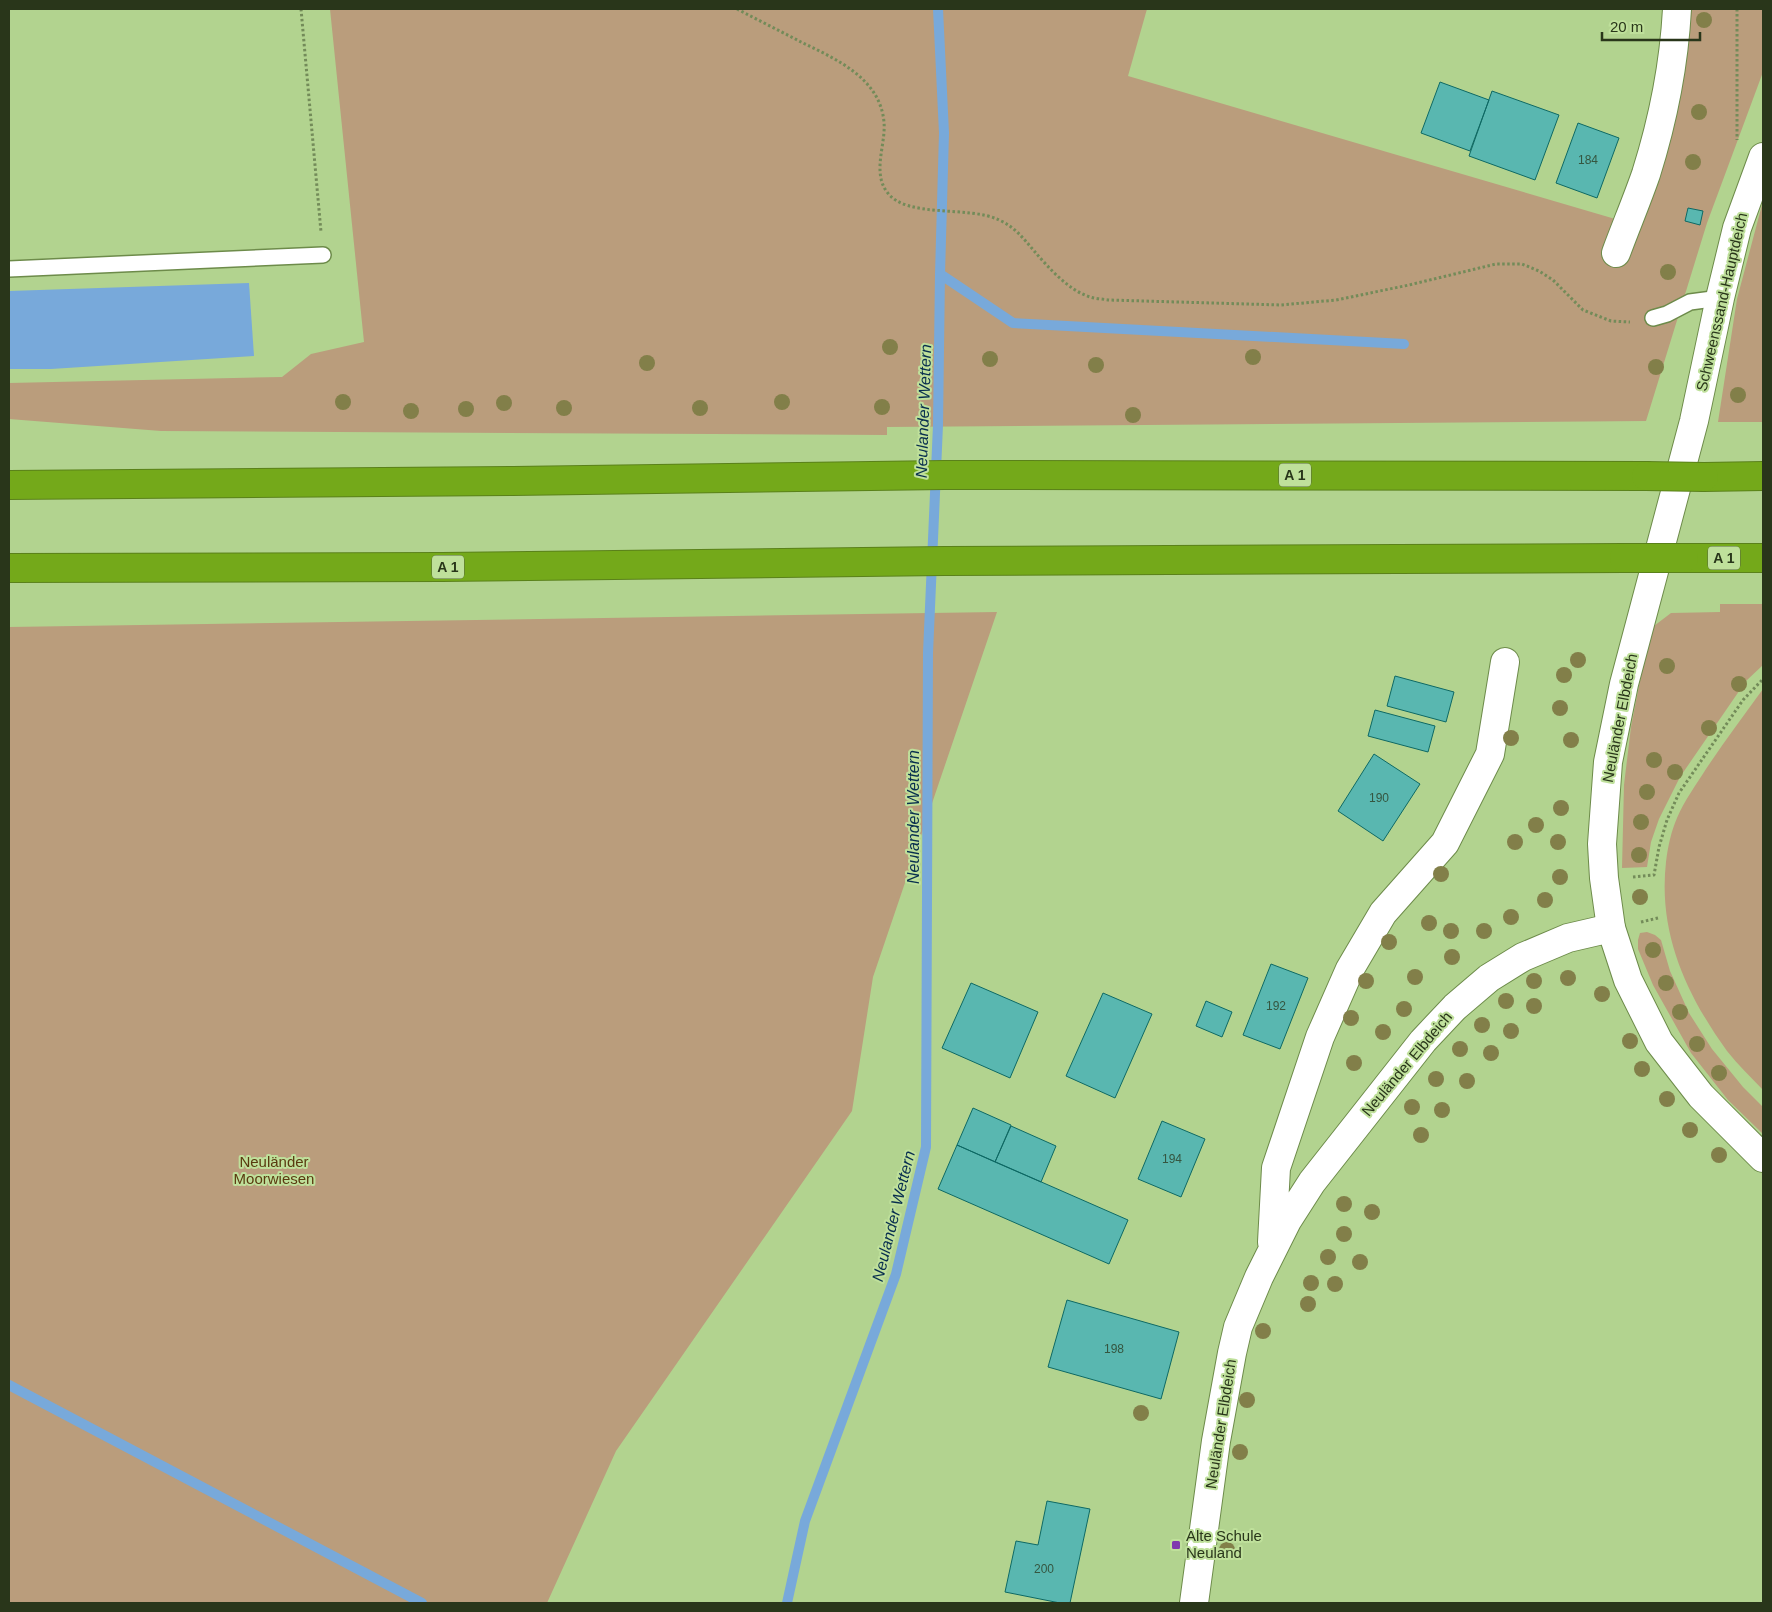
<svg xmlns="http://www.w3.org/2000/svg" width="1772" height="1612" viewBox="0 0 1772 1612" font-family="Helvetica,sans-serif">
<rect width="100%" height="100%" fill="#b2d38f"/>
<path fill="#ba9d7c" d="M330,9H1147L1128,76L1622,221L1677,9H1763V72L1707,223L1646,421L887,427V435L161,431L9,419V383L282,377L311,354L364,342Z
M1763,201V422H1718L1737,299Z
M1720,604H1763V665L1746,681L1680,777L1659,819L1651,842L1647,867L1622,868L1624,785L1631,727L1650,629L1671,613L1720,612Z
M997,612L873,977L852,1111L616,1451L547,1603H9V627Z
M1763,689V1090C1751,1077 1738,1065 1727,1051C1686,994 1658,933 1666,862C1668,846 1671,832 1677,818C1684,801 1696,785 1706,769C1724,742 1744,715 1763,689Z
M1647,932L1655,935L1661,940L1670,971L1689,1013L1712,1049L1743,1087L1763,1107V1134L1728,1100L1691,1053L1653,985L1638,949V940L1640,933Z"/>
<path fill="#78a9da" d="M249,283L254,356L51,369H9V291Z"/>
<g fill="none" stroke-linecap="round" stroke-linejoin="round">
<path stroke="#78a9da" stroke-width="10" d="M940,274L1013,323L1404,344
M9,1385L422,1603
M787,1603L805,1521L896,1274L926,1147L928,653L938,425L940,274L944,133L938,9"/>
</g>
<path fill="#59b7b0" stroke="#0e6964" d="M1440,82L1489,100L1470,151L1421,133Z
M1492,91L1559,115L1535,180L1469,156Z
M1578,123L1619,138L1597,198L1556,183Z
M1688,208L1703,211L1700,225L1685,221Z
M1395,676L1454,692L1446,722L1387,706Z
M1375,710L1435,726L1428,752L1368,736Z
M1374,754L1420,784L1383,841L1338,811Z
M1271,964L1308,978L1280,1049L1243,1035Z
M971,983L1038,1012L1010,1078L942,1048Z
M1103,993L1152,1014L1115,1098L1066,1076Z
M1206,1001L1232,1012L1222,1037L1196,1026Z
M973,1108L1011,1125L995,1162L957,1145Z
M1162,1121L1205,1139L1181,1197L1138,1179Z
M1011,1126L1056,1146L1041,1182L995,1162Z
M957,1145L1128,1220L1109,1264L938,1189Z
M1067,1300L1179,1332L1161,1399L1048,1367Z
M1047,1501L1090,1509L1070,1603H1060L1005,1592L1016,1541L1038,1545Z"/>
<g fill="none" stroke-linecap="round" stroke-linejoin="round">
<defs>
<path id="lane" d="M9,269L323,255
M1653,318L1667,314L1690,302L1720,298"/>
<path id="street" d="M1616,253C1626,226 1637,200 1646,174C1663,120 1674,65 1677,9
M1272,1242L1276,1168L1320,1037L1350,969L1383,913L1445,843L1490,754L1505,662
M1194,1603L1216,1441L1232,1353L1238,1327L1259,1277L1287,1221L1312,1182L1423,1041L1455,1007L1489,978L1523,957L1568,938L1611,928"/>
<path id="secondary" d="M1763,157L1737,228L1720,298L1694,421L1624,684L1608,762L1602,844L1604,878L1611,928L1628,980L1659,1042L1701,1096L1763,1158"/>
<path id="highway" d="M1704,477L1763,476
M9,485L513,481L944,475L1646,476
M1684,558H1763
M9,568L442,567L944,561L1624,558"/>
</defs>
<use href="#lane" stroke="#6d8b4a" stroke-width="18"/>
<use href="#street" stroke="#6d8b4a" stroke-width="30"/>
<use href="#secondary" stroke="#6d8b4a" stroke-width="30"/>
<use href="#highway" stroke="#5a811a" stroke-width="30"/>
<path stroke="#738b59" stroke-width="3" stroke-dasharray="2.5 2.5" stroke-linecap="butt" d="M301,9L321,232
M737,9C758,20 780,31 801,42C836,59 880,78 884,122C886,144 872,172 887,192C906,219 969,205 999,220C1015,227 1024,239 1035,252C1049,268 1068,290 1090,297C1096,299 1103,299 1109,300L1281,305L1336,300L1409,285L1496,264H1522L1539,271L1553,280L1583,310L1611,321L1630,322
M1737,9V140
M1633,877L1654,875L1659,847L1667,820L1679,793L1743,700L1763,679
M1641,922L1658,918"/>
<use href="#lane" stroke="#fff" stroke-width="15"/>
<use href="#street" stroke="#fff" stroke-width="28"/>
<use href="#secondary" stroke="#fff" stroke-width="28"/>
<use href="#highway" stroke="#74a91a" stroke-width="28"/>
<defs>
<path id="highway-bridge" d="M1646,476L1704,477
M1624,558H1684"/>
</defs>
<use href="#highway-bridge" stroke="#5a811a" stroke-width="30" stroke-linecap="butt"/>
<use href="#highway-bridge" stroke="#74a91a" stroke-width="28"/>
</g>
<g fill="#827f49">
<circle cx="1704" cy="20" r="8"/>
<circle cx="1699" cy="112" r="8"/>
<circle cx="1693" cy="162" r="8"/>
<circle cx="1668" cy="272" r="8"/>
<circle cx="890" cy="347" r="8"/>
<circle cx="1253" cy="357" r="8"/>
<circle cx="990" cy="359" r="8"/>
<circle cx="647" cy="363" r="8"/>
<circle cx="1096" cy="365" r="8"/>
<circle cx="1656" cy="367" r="8"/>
<circle cx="1738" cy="395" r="8"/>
<circle cx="343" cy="402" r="8"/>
<circle cx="782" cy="402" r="8"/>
<circle cx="504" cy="403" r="8"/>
<circle cx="882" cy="407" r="8"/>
<circle cx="564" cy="408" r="8"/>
<circle cx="700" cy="408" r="8"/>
<circle cx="466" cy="409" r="8"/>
<circle cx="411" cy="411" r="8"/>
<circle cx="1133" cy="415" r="8"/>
<circle cx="1578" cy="660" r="8"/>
<circle cx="1667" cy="666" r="8"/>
<circle cx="1564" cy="675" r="8"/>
<circle cx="1739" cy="684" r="8"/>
<circle cx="1560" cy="708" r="8"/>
<circle cx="1709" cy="728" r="8"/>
<circle cx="1511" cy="738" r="8"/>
<circle cx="1571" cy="740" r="8"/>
<circle cx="1654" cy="760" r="8"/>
<circle cx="1675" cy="772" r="8"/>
<circle cx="1647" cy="792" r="8"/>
<circle cx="1561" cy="808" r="8"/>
<circle cx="1641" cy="822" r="8"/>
<circle cx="1536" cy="825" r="8"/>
<circle cx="1515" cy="842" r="8"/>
<circle cx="1558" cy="842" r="8"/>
<circle cx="1639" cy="855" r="8"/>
<circle cx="1441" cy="874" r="8"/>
<circle cx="1560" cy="877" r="8"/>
<circle cx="1640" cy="897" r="8"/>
<circle cx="1545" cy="900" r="8"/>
<circle cx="1511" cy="917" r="8"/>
<circle cx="1429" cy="923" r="8"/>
<circle cx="1451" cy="931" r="8"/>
<circle cx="1484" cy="931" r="8"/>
<circle cx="1389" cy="942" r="8"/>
<circle cx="1653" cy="950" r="8"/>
<circle cx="1452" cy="957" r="8"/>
<circle cx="1415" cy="977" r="8"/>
<circle cx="1568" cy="978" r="8"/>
<circle cx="1366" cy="981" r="8"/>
<circle cx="1534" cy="981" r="8"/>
<circle cx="1666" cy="983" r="8"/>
<circle cx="1602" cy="994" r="8"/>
<circle cx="1506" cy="1001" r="8"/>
<circle cx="1534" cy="1006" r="8"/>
<circle cx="1404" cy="1009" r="8"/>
<circle cx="1680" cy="1012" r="8"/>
<circle cx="1351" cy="1018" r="8"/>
<circle cx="1482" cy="1025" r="8"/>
<circle cx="1511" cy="1031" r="8"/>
<circle cx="1383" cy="1032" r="8"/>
<circle cx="1630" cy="1041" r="8"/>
<circle cx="1697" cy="1044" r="8"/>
<circle cx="1460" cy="1049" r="8"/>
<circle cx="1491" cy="1053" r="8"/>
<circle cx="1354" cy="1063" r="8"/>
<circle cx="1642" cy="1069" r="8"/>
<circle cx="1719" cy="1073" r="8"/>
<circle cx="1436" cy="1079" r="8"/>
<circle cx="1467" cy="1081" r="8"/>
<circle cx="1667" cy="1099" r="8"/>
<circle cx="1412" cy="1107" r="8"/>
<circle cx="1442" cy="1110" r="8"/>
<circle cx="1690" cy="1130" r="8"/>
<circle cx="1421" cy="1135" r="8"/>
<circle cx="1719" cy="1155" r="8"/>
<circle cx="1344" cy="1204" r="8"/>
<circle cx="1372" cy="1212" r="8"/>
<circle cx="1344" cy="1234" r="8"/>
<circle cx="1328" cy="1257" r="8"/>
<circle cx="1360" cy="1262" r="8"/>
<circle cx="1311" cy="1283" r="8"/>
<circle cx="1335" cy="1284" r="8"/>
<circle cx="1308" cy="1304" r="8"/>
<circle cx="1263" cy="1331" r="8"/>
<circle cx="1247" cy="1400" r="8"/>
<circle cx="1141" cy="1413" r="8"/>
<circle cx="1240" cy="1452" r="8"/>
<circle cx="1227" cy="1550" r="8"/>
</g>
<rect fill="#803aae" stroke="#bfe09b" stroke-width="2" x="1171" y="1540" width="10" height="10" rx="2.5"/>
<g text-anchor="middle" stroke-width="4" stroke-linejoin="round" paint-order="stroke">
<g font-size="12" fill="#355640">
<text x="1588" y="164">184</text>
<text x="1379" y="802">190</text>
<text x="1276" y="1010">192</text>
<text x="1172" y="1163">194</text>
<text x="1114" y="1353">198</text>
<text x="1044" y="1573">200</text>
</g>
<g fill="#bfe09b" stroke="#566941" stroke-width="1">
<rect x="1279" y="463.5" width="32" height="23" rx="4"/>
<rect x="1708" y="546.5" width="32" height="23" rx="4"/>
<rect x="432" y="555.5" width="32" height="23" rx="4"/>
</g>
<g font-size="14" font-weight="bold" fill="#29361a">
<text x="1295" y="480">A 1</text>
<text x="1724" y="563">A 1</text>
<text x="448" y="572">A 1</text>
</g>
<g font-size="15" fill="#29361a" stroke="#bfe09b">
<text transform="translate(1722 302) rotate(-77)" y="5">Schweenssand-Hauptdeich</text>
<text transform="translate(1620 718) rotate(-79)" y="5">Neuländer Elbdeich</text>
<text transform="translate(1407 1064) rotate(-50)" y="5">Neuländer Elbdeich</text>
<text transform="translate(1221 1424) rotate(-81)" y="5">Neuländer Elbdeich</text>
</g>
<g font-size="15" fill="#5a3a10" stroke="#bfe09b">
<text x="274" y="1167">Neuländer<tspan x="274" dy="17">Moorwiesen</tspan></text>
</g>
<g font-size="15" fill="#29361a" stroke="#bfe09b" text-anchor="start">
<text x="1186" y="1541">Alte Schule<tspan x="1186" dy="17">Neuland</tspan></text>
</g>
<g font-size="16" font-style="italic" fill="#082e4e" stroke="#bfe09b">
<text transform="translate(923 411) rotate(-88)" y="6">Neulander Wettern</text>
<text transform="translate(913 817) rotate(-90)" y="6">Neulander Wettern</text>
<text transform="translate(893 1216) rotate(-76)" y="6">Neulander Wettern</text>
</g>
</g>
<rect width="1772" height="1612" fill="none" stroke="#29361a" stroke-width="20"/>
<path d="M1602 32v8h98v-8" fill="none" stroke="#29361a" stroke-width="2.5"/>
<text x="1610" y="32" font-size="15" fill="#29361a" stroke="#bfe09b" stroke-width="4" paint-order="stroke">20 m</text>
</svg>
